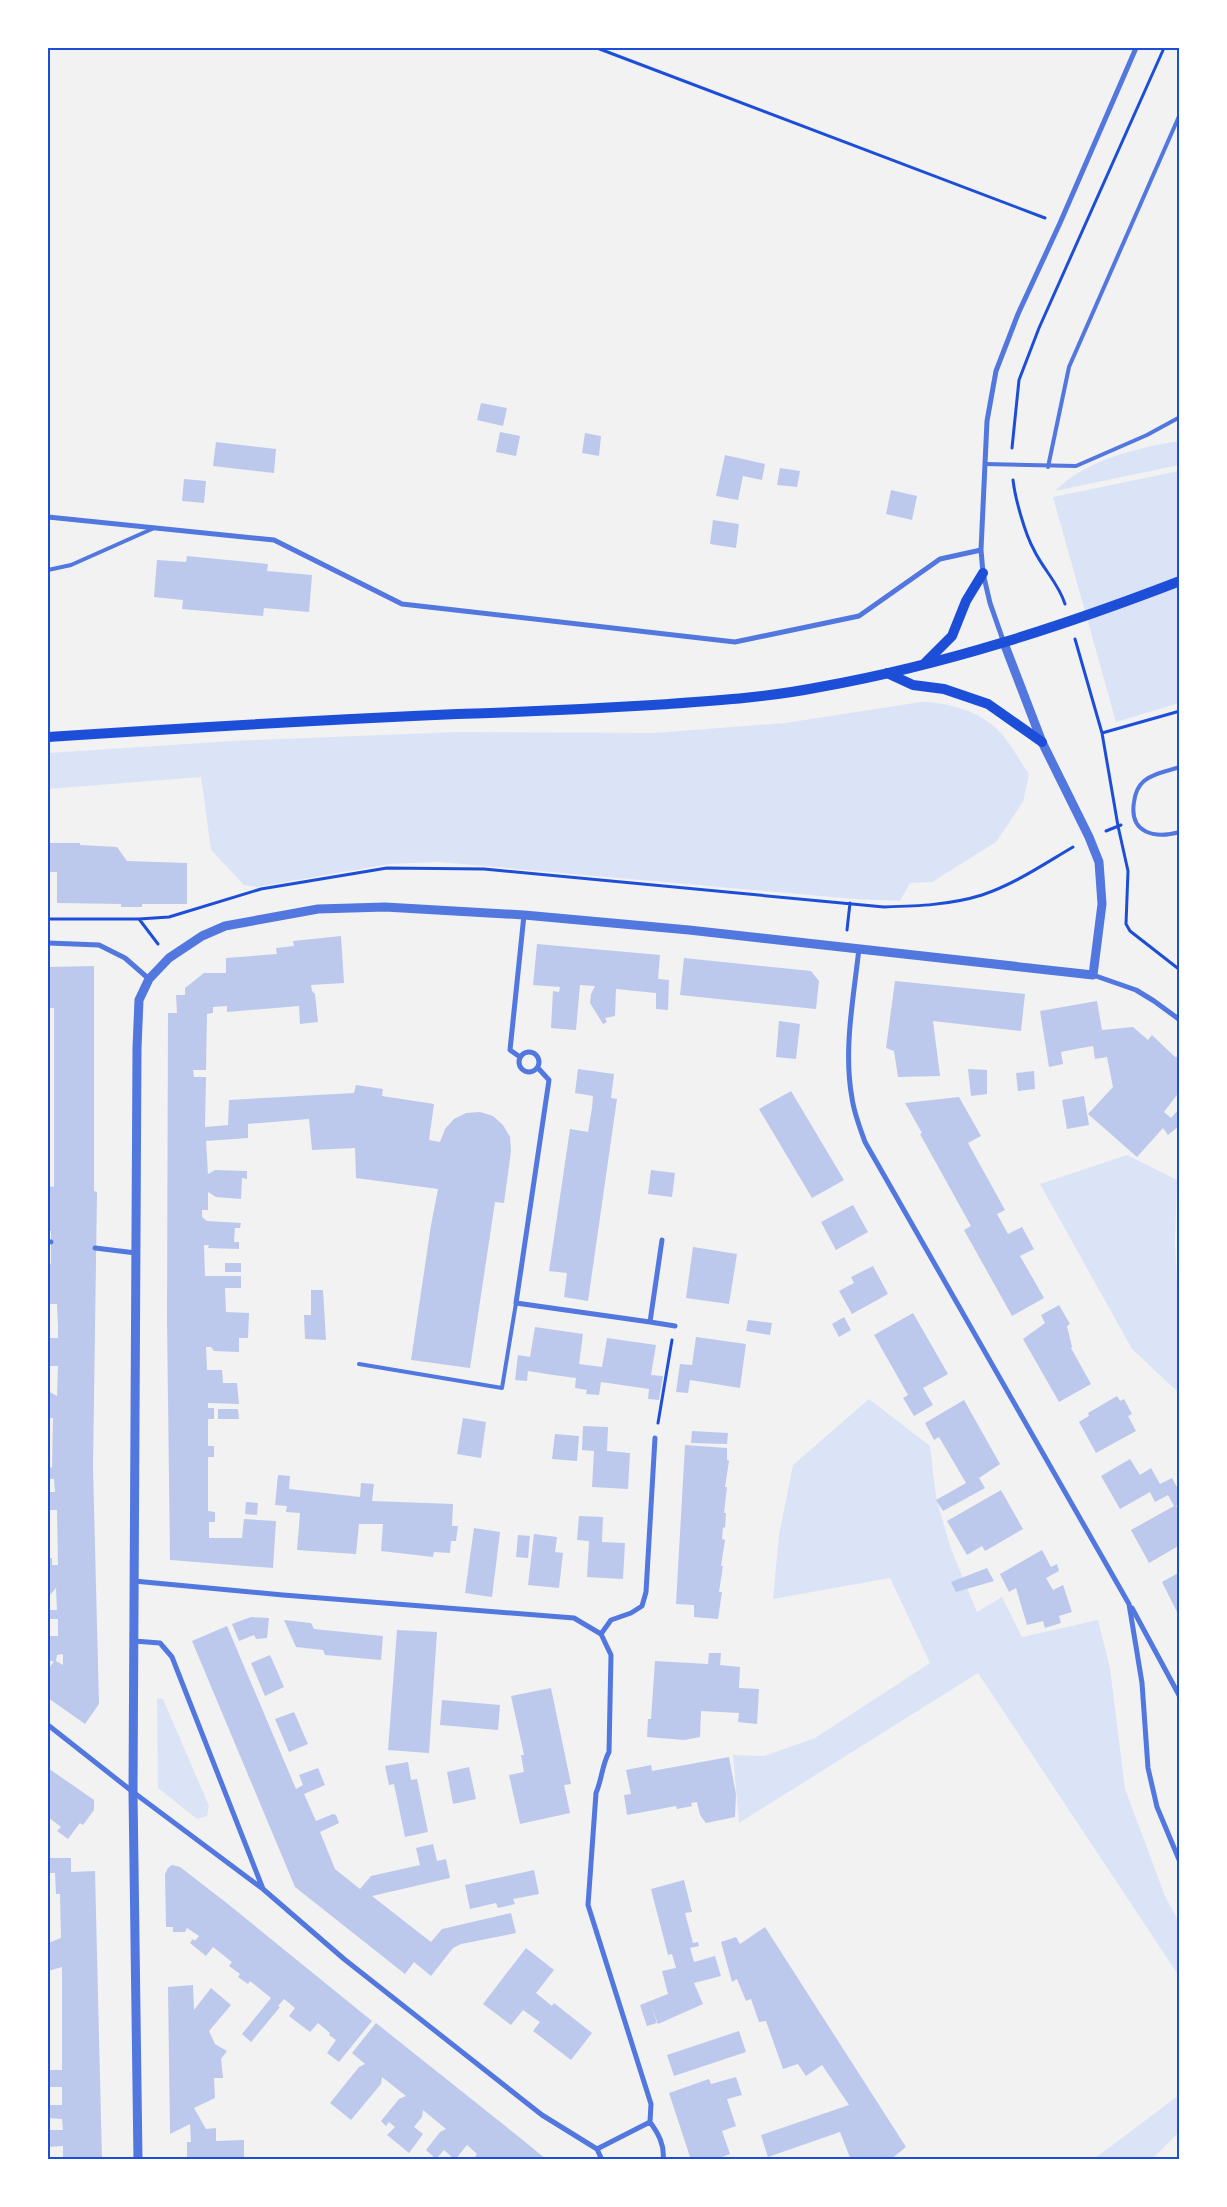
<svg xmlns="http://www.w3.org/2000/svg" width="1227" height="2207" viewBox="0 0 1227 2207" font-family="'Source Sans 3',sans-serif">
<rect width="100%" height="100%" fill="#f2f2f2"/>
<path fill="#dbe4f7" d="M1179,441V465L1055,491C1087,459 1137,448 1179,441Z
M1179,471V703L1116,722L1053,497Z
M921,702C948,702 980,711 1000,732C1011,744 1019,760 1029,774L1023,802L996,842L932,882L910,883L900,901L854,899L439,862L389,864L257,887L244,885L211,850L201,777L48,789V753L232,741L458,732L653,733L785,723Z
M1127,1155L1177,1180L1175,1242L1177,1282L1180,1284L1179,1393L1132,1349L1040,1184Z
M869,1399L930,1446L936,1497L951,1549L977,1612L1002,1597L1022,1637L1098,1620L1110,1668L1125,1789L1165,1896L1179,1922V1976L978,1673L739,1823L733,1755L764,1756L815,1738L930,1663L890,1578L773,1599L779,1535L793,1465Z
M157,1698L163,1699L209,1806L207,1816L197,1819L158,1788Z
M1179,2095V2132L1152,2159H1094Z"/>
<path fill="#bdc9ec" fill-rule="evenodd" d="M481,403L507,408L503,426L477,420Z
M500,432L520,436L516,456L496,452Z
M585,433L601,436L599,456L582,453Z
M216,442L276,449L274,473L213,466Z
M725,455L765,464L762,480L743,476L738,500L716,496Z
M780,468L800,471L797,487L777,485Z
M184,479L206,481L204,503L182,501Z
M891,490L917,496L912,520L886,514Z
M713,520L739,524L736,548L710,544Z
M187,556L268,564L267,571L312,575L309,612L264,608L263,616L182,609L183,600L154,597L157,560L186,562Z
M48,843H80V845L117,847L127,861L187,863V904H142V907H121V904L57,903V872H48Z
M341,936L344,983L311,985L312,991L315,994L318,1022L300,1024L299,1006L227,1012V1006L213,1007V1013L207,1014L206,1070H193L194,1077H206L205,1127L228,1125L229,1100L354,1093L356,1085L383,1089L382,1096L434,1104L429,1140L440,1142L445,1129L454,1119L466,1113L480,1112L493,1116L503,1125L510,1137L511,1151L504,1203L495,1202L470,1368L411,1360L431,1225L438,1189L356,1178L355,1148L312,1150L309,1119L248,1124V1138L206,1141L208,1174L215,1170L247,1171V1179L242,1178L241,1199L216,1197L208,1192V1210H202V1217L207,1221L241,1223L240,1228H235L234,1242H239V1249L208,1248L209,1245H204L205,1276H241V1288H225L226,1312L249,1313L248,1338H239V1352L214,1351L211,1347H206L207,1370H222L223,1383H237L239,1404L208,1403V1408H214V1419H208V1446H214V1457H208V1511L215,1512V1522H209V1538H242L244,1519L276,1521L273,1568L170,1560L167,1319L168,1013H177L176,995H185V988L204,973H226V958L277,954L276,948L294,946L293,941Z
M537,944L660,955L658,979L669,980L668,1010L656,1009V993L616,989L615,1016L605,1018L607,1022L603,1024L590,1003L591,994L595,986L580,985L576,1030L551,1028L553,991L559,992L560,987L533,985Z
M684,958L811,971L819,981L816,1009L680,995Z
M94,966V1191L97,1192L93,1467L99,1704L85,1724L48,1698V1670L54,1661H48V1636H58V1619H48V1610H57L56,1588L48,1597V1558H52V1565H58L57,1510H48V1492H55L54,1479H48V1466L52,1468L53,1418H48V1391L57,1396L58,1366H48V1338H58V1326L57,1304H48V1264H51V1231H48V1186L54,1187V1008H48V967ZM63,1654V1665L56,1661L57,1655Z
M895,981L1025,994L1021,1031L933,1021L940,1076L898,1077L894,1051L886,1048Z
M1097,1001L1102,1030L1133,1027L1148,1040L1152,1035L1175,1057L1180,1056V1091L1164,1112L1171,1118L1180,1108V1125L1168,1135L1163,1128L1137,1157L1088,1114L1113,1087L1107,1057L1095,1059L1093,1046L1076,1049L1061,1052L1063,1064L1049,1067L1040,1011Z
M779,1021L800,1024L796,1059L776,1057Z
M578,1069L614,1074L611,1098L617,1099L588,1301L564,1297L567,1273L549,1271L570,1129L588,1132L592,1108L593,1096L575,1093Z
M968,1069L987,1070V1094L971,1096Z
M1034,1071L1035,1089L1018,1091L1016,1073Z
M791,1091L844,1180L812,1198L759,1109Z
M1084,1096L1089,1125L1067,1129L1062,1100Z
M959,1097L981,1136L968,1143L1005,1210L997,1214L1008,1234L1022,1227L1034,1249L1020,1256L1044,1298L1012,1316L964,1230L971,1226L920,1134L922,1133L905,1103Z
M651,1170L675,1173L672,1197L648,1194Z
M853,1205L868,1232L836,1250L821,1222Z
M693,1247L737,1254L729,1304L686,1298Z
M225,1263H241V1272H225Z
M873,1266L888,1294L852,1314L839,1291L854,1283L851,1277Z
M311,1290H323L326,1340L305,1339L304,1315H311Z
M1059,1305L1070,1324L1067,1326L1072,1347L1071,1348L1091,1384L1059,1402L1023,1339L1045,1323L1041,1315Z
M913,1313L948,1374L923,1388L933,1405L914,1416L903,1398L908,1395L874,1335Z
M844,1317L851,1330L839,1337L832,1324Z
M748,1320L772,1323L770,1335L746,1331Z
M535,1327L583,1334L579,1364L602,1367L607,1338L656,1345L651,1375L663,1376L659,1400L648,1399L649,1389L601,1382L599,1395L586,1394L587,1390L575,1388L576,1378L553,1375L528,1371L527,1381L515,1380L518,1355L530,1357Z
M696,1337L746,1344L740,1388L690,1380L688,1393L676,1392L680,1364L692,1365Z
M1117,1396L1120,1401L1124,1399L1132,1414L1128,1416L1136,1431L1096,1453L1079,1422L1089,1416L1088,1413Z
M964,1400L1000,1464L979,1478L985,1488L943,1511L936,1500L966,1483L939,1437L934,1440L925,1423Z
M218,1409H238L239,1419H218Z
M463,1418L486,1422L481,1458L457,1454Z
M583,1426L608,1427L607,1451L630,1453L628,1489L592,1487L594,1451L582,1450Z
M692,1431L728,1433L727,1444L691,1443Z
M555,1434L579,1436L577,1461L552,1459Z
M685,1445L727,1448V1460L729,1461L725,1487H727L724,1513H726L725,1528L723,1527L722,1539L725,1540L721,1566H723L719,1592H722L718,1619L694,1617V1605L676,1604Z
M1130,1459L1140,1475L1151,1468L1160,1484L1172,1478L1178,1489L1180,1488V1504L1176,1506L1180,1513V1524L1177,1525L1180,1529V1545L1149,1563L1131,1530L1174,1506L1168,1495L1155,1502L1150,1492L1120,1509L1101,1476Z
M278,1475L290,1476L289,1489L360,1497L361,1483L374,1484L372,1501L453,1504L452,1526H458L456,1541H451L450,1553L434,1552L433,1557L381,1551L383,1524H359L356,1554L297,1550L300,1513L286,1512L287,1506L275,1505Z
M1001,1490L1023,1529L985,1551L982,1546L967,1555L947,1521Z
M246,1502L258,1503L257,1515L245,1514Z
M579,1516L603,1517L602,1542L625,1543L623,1579L587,1577L589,1541L577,1540Z
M474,1528L500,1532L492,1597L465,1593Z
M534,1534L557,1537L555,1552L563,1553L559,1588L528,1585Z
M518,1535L530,1536L528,1558L516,1557Z
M1042,1550L1051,1567L1057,1564L1059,1571L1046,1578L1053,1590L1063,1585L1072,1612L1059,1616L1061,1623L1045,1628L1043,1621L1027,1625L1016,1588L1009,1592L1000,1574Z
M987,1568L994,1581L956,1592L951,1582Z
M1180,1572V1611L1177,1612L1162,1582Z
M251,1617L269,1618L267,1638L256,1639L254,1635L239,1641L232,1624Z
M284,1620L311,1623L314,1629L383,1636L381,1660L325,1655L323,1650L296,1647Z
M227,1626L296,1789L303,1785L299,1775L318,1768L325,1785L304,1794L316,1821L333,1814L336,1815L339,1823L320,1832L335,1869L360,1889L371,1876L420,1865L416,1848L433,1844L437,1861L446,1859L450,1878L372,1896L431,1942L442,1929L511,1913L516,1933L461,1944L453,1948L431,1976L414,1962L405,1974L295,1887L192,1641Z
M397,1630L437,1632L429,1753L388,1750Z
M709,1653H721L720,1665L740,1667L739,1688L759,1689L757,1724L738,1722L739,1713L701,1711L700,1737L684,1740L647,1737L648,1719H651L655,1661L708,1664Z
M270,1655L284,1687L265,1696L251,1663Z
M551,1688L571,1784L564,1785L570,1813L520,1824L509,1775L524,1772L521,1755H524L511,1696Z
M442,1700L500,1705L498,1730L440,1725Z
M294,1712L308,1744L289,1752L275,1719Z
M729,1757L736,1794L735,1817L706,1823L700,1815L697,1802L691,1803L692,1806L677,1809L676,1806L627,1815L624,1795L631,1794L626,1770L651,1765L652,1771Z
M408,1762L411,1780L417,1779L428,1832L405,1837L394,1784L389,1785L385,1766Z
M469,1767L476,1799L453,1804L447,1772Z
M48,1768L94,1800V1810L83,1825L80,1823L68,1839L57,1831L61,1827L48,1817L50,1815L48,1813Z
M48,1858H71V1872L95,1871L102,2160H63V2146L48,2147V2130H63L62,2119L48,2118V2105H62V2087H48V2070H62V1967L48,1971V1943L61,1938L60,1894H56L55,1873H48Z
M172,1865L180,1867L228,1904L372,2021L339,2062L327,2053L336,2040L329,2035L330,2033L318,2023L310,2032L289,2016L295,2008L284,1999L278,2006L280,2007L251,2042L242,2034L271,1998L250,1981L248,1984L238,1977L240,1974L229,1966L232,1962L213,1947L206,1956L190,1943L193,1939L195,1941L199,1936L187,1928L185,1932H173V1927H166L165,1874L168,1868Z
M534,1870L539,1894L513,1899L515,1904L498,1908L496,1903L470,1909L465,1885Z
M684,1880L692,1912L685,1913L693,1943L698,1942L699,1946L690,1948L694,1962L715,1956L721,1976L694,1983L703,2004L658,2024L651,2005L657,2023L647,2026L640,2005L668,1994L662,1971L676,1968L672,1954L668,1955L651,1889Z
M765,1927L906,2147L890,2160H851L840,2132L768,2157L761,2135L849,2105L822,2065L806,2076L798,2064L783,2069L766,2021L759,2022L751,1999L746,2001L737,1979L732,1982L721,1942L736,1937L740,1944Z
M526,1948L554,1970L536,1993L552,2006L554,2003L592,2033L571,2060L533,2031L540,2022L523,2010L511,2025L483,2004Z
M193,1985L194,2010L211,1988L231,2005L209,2031L215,2044L227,2051L221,2059L223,2078H214L215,2098L194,2108L206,2129L216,2128V2141L244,2140V2160H187V2142H191L190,2124L170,2134L168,1987Z
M376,2023L524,2141L547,2160H477L475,2157L477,2154L467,2145L455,2160H448L451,2156L444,2150L436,2159L426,2150L440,2132L446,2129L423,2110L422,2117L414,2127L423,2134L409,2153L387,2135L395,2127L389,2122L386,2126L381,2121L399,2099L406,2096L382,2077L381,2084L351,2120L340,2111L330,2103L359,2067L365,2064L352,2053Z
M739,2031L746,2052L674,2076L667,2055Z
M736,2077L742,2095L727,2099L736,2126L722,2131L730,2154L714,2160H691L669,2093L709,2079L711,2084Z"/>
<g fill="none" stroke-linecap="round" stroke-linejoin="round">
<path stroke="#1d4ed8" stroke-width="3" d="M597,48L1045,218
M1012,448L1019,380L1039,328L1164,48
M1013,480C1015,498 1025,534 1034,550C1043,569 1059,584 1065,604
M1075,639L1102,733L1118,826L1128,871L1126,924L1130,931L1180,970
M1102,733L1180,711
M1106,831L1121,825
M48,919H139L169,917L261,889L387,868L484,869L884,907C917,906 950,905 982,895C1015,884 1044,864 1073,847
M139,919L158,944
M847,930L850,903
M658,1423L672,1340"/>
<path stroke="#5277de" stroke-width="4" d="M985,464L1076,466L1147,435L1180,417
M1048,467L1069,367L1180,114
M48,570L71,565L152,529
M1180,767C1168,771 1153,773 1144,781C1137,787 1135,794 1134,802C1129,833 1154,839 1180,832
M359,1364L502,1388L516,1303"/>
<path stroke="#5277de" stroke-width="5" d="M48,517L274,540L402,604L735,642L859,616L940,559L981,550
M1004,643L990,603L983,573L981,550L987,421L996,371L1018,314L1060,223L1136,48
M48,943L99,945L125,958L149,979
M859,948C854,996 843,1049 852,1098C854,1113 860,1128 865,1142L1129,1604L1142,1683L1148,1768L1157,1807L1180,1862
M1093,975L1136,990L1154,1001L1180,1020
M519 1062a10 10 0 1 1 20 0a10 10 0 1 1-20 0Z
M520,1057L510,1050L524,915
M538,1068L549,1080L516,1303L650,1322L662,1240
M48,1241L51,1242
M95,1248L136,1253
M650,1322L675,1326
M134,1581L283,1595L574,1618L601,1634L611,1655L609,1752C602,1765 602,1779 596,1793L588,1905L651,2104L650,2122
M1132,1608L1180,1697
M601,1634L611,1620L631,1613L642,1606L646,1592L655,1438
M134,1641L160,1643L172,1657L263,1889
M48,1725L133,1792L263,1889L344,1959L542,2115L597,2149L602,2160
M597,2149L650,2122C658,2133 665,2145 663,2160"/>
<path stroke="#5277de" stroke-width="9" d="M138,2160L133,1792L137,1048L139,1000L149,979L169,958L202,936L225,926L318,909L385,907L524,915L689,930L1093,975L1102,904L1099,862L1089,837L1042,742L1004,643"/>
<path stroke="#1d4ed8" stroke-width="10" d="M925,663L952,636L966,601L983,573
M887,673L913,685L944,689L988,704L1042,742
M48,737C184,728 320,720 457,714C523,712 588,709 653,705C709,701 765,698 820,687C944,665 1063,626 1180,581"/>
</g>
<rect width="1227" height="2207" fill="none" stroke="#ffffff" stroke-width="98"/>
<rect x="49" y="49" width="1129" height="2109" fill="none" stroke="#1d4ed8" stroke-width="2"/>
</svg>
